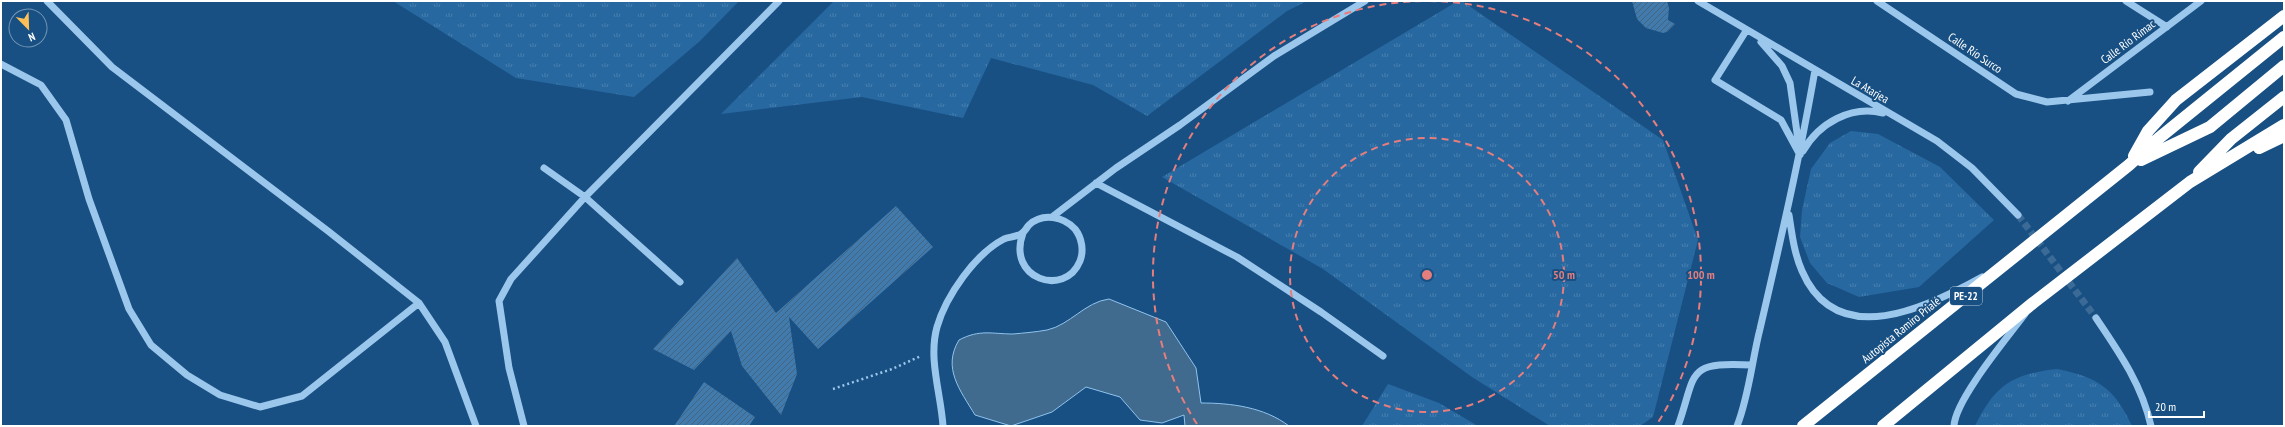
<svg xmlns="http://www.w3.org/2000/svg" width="2285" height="427" viewBox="0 0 2285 427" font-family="'PT Sans Narrow',sans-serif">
<defs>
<pattern id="grass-tufts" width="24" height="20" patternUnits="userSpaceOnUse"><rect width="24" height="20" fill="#2768a0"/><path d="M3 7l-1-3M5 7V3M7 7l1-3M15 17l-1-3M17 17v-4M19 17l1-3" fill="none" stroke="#477fae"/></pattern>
<pattern id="building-hatch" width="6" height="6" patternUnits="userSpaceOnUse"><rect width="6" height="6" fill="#417aac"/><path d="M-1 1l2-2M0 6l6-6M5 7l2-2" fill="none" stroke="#46637c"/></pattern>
</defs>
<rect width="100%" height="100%" fill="#185083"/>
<path fill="url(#grass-tufts)" d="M393,1H739L700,41L634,97L516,78Z
M834,1H1307L1287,11L1147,116L1093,85L991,58L963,118L862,97L721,114Z
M1458,1H1462L1663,140L1698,240L1653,417L1640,426H1550L1472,377L1323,269L1162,177Z
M1851,131L1878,134L1940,167L1994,220L1919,287L1859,297L1827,283L1810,263L1800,237L1802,210L1811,169L1830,143Z
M2057,369C2097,377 2114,387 2132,426H1975C1995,385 2012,374 2057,369Z
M1388,384L1439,403L1478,426H1362Z"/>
<path fill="#416a8f" stroke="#8fc4ee" d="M1109,299L1166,322L1196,368L1201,403C1231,403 1264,407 1289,426H1185L1184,415L1162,423L1140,420L1120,397L1086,387L1052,412L1011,426L975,415C960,390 942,368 959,340C980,329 992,334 1013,334C1024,333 1036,332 1047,330C1070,325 1085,302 1109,299Z"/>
<path fill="url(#building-hatch)" d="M1632,1H1667L1669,8L1668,20L1675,24L1667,32L1663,33L1646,28L1637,19Z
M896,206L933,247L818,349L789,317L797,374L781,415L742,366L731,331L694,370L653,349L737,258L776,313Z
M704,382L755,417L749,426H674Z"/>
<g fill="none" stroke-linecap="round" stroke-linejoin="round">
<path stroke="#3b6a96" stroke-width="7" stroke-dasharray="7 3.5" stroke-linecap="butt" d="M2018,215L2096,318"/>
<path stroke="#9cc7ec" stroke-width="2.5" stroke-dasharray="2 3" stroke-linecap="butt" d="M833,389L892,369L921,356"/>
<path stroke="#9cc7ec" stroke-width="7" d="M47,1L112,67L328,231L419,303L445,342L476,426
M1698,1L1937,141L1972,168L2018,215
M1877,1L2016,94L2047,102L2150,92
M2126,1L2167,27
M1746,31L1715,80L1781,120L1800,155
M1761,42L1782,66L1790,83L1799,147
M1,64L41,85L66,120L89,199L129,309L151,345L187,375L220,395L260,407L302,396L419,303
M2068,101L2201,1
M1803,151C1819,123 1851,105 1883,113
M544,168L585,197L680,282
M1096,183L1237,257L1321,312L1383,356
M1789,215C1792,234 1794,253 1802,271C1837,352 1928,307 1982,277
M1052,217L1116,168L1180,125L1274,56L1365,1
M2096,318C2119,352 2142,385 2151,426
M524,426L509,368L499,301L511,279L585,197L779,1
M943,426C941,394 928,359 937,327C946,296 975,254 1004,239C1009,237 1016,237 1021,234C1025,232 1026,228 1029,225C1043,212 1064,217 1075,229C1082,238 1084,251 1080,261C1065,298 1006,279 1023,233
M1678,426C1697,372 1685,362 1751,365
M1737,426C1749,396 1752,360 1760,329C1780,243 1800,157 1815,70
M1954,426C1955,400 2007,338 2025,314"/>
<path stroke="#fff" stroke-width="12" d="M2259,148L2284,136
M2134,156L2148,131L2176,100L2284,16
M2141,160L2210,127L2284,66
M2199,172L2231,139L2284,97
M1803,426L2129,165L2159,138L2284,37
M1883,426L2033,303L2190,182L2284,125"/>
</g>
<g fill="none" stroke="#e67e7e" stroke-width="2" stroke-dasharray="7 5">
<circle cx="1427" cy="275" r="137"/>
<path d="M1197 424A274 274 0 0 1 1425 1M1429 1A274 274 0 0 1 1657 424"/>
</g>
<g text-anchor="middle" stroke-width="4" stroke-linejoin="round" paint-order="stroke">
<rect fill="#185083" stroke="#bacada" stroke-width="1" x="1950" y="287" width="32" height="18" rx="3"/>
<g font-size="11" font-weight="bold" fill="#fff">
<text x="1966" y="300">PE-22</text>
</g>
<g font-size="12" fill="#fff" stroke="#185083">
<text transform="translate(2128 42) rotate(-37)" y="4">Calle Río Rímac</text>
<text transform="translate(1975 53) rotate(34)" y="4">Calle Río Surco</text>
<text transform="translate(1870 90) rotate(30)" y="4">La Atarjea</text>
<text transform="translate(1901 330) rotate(-39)" y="4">Autopista Ramiro Prialé</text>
</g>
</g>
<circle cx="1427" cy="275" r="6" fill="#e67e7e" stroke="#185083" stroke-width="2"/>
<g font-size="12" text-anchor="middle" font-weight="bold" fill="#e67e7e" stroke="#185083" stroke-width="4" stroke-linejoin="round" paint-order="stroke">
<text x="1564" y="279">50 m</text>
<text x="1701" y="279">100 m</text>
</g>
<rect width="2285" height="427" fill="none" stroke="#ffffff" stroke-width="4"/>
<g transform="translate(28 28) rotate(157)"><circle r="19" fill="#185083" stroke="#7496b5"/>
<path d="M0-3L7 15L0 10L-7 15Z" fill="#ffbf57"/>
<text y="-6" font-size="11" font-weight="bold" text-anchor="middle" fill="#ffffff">N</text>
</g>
<path d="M2149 411v6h55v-6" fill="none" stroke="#ffffff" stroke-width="2"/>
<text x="2155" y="411" font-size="12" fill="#ffffff" stroke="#185083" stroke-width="3" paint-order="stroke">20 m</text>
</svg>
